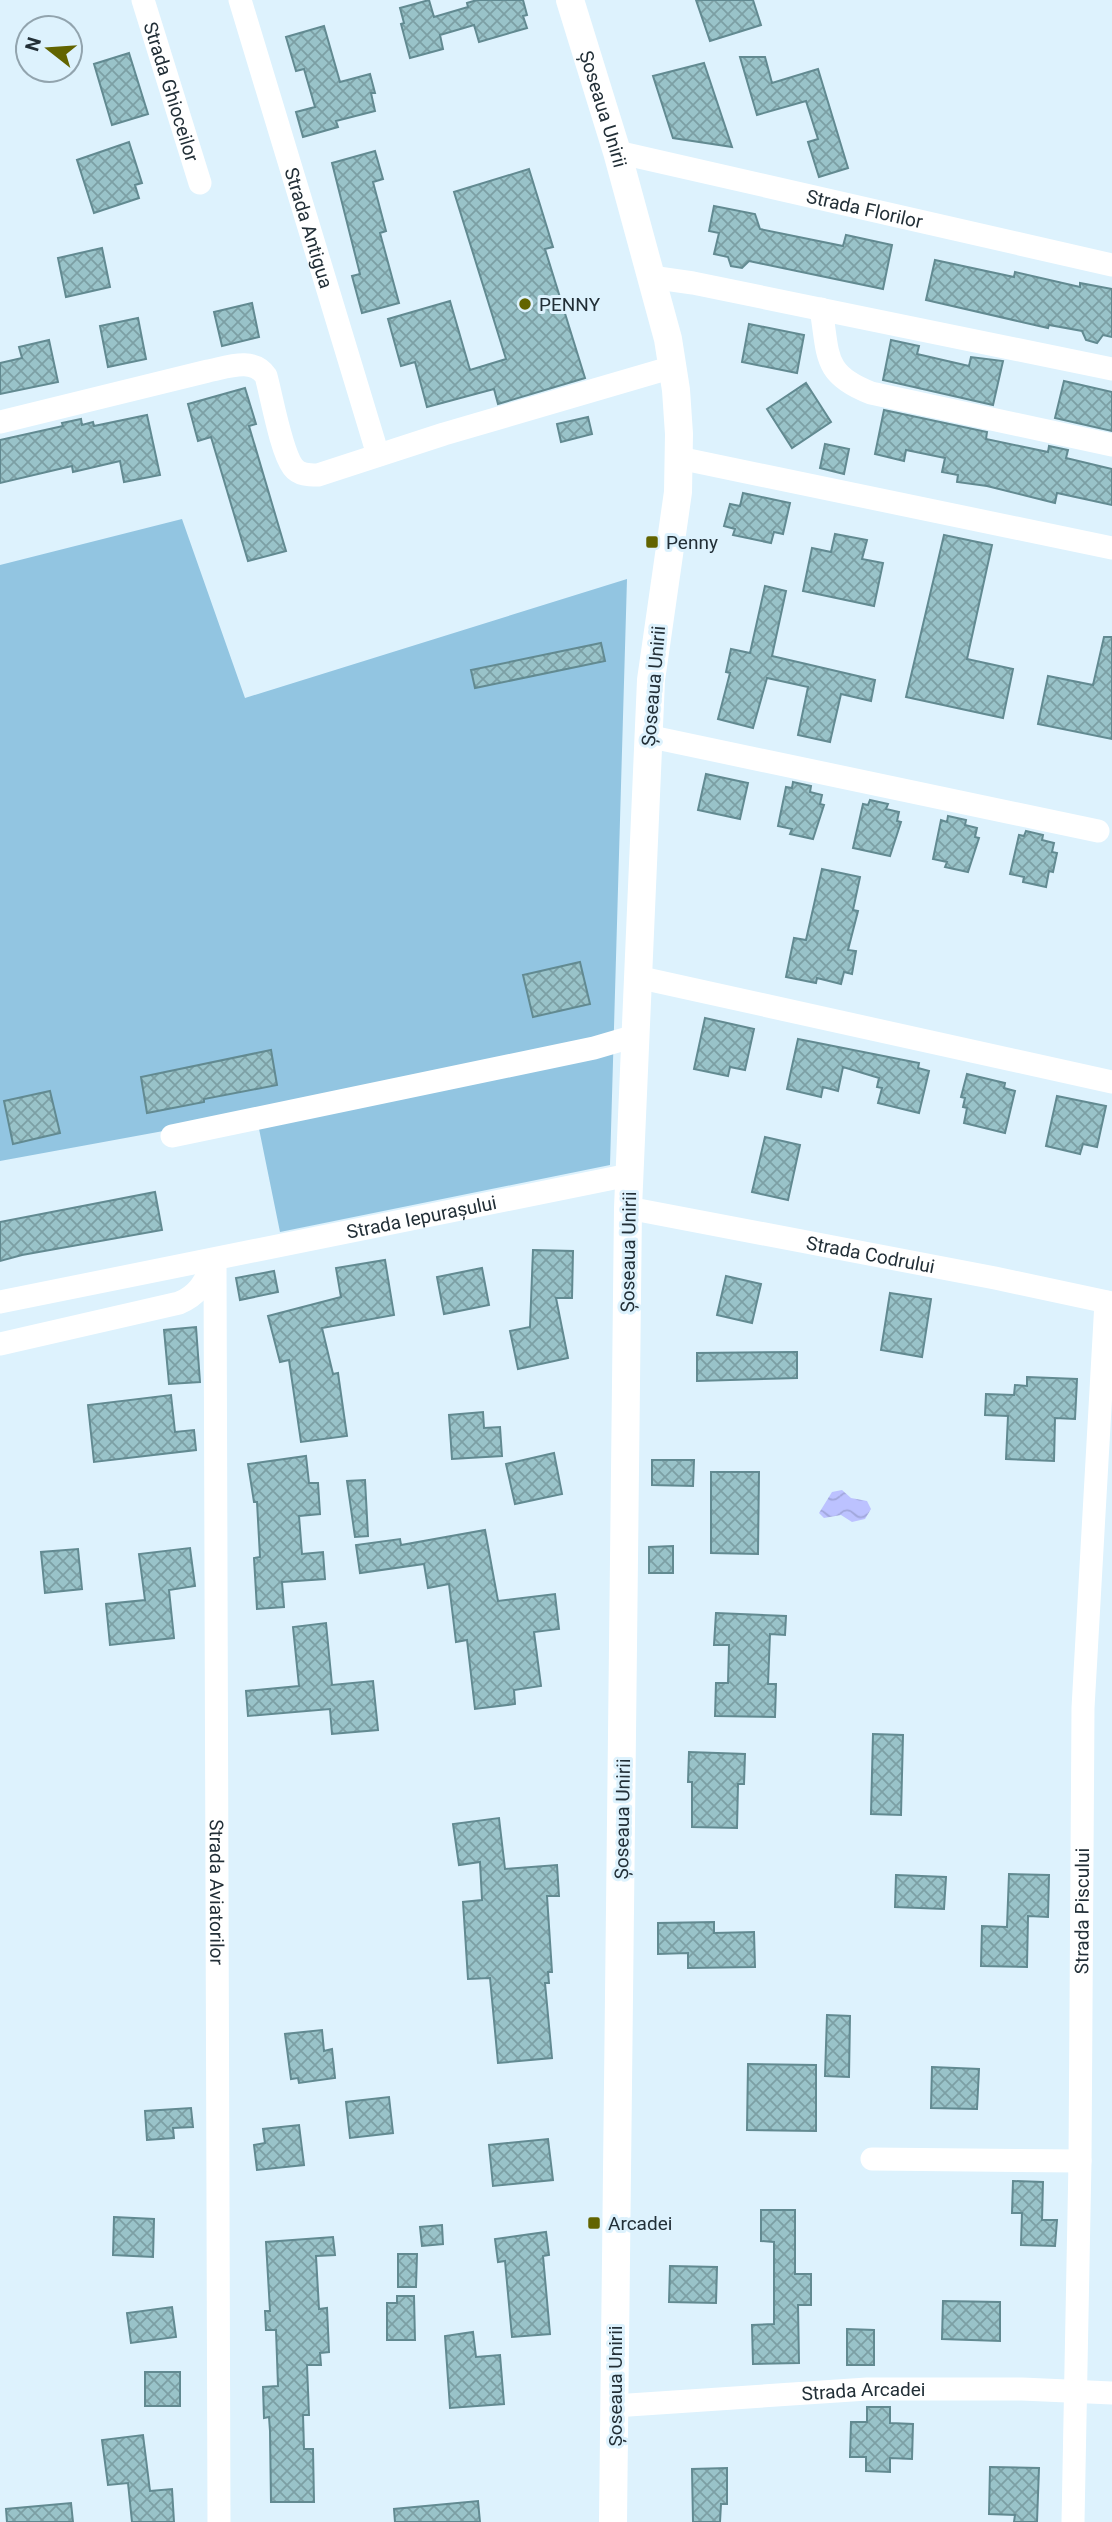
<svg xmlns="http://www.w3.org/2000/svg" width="1112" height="2522" viewBox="0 0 1112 2522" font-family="Roboto,sans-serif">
<defs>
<pattern id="water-waves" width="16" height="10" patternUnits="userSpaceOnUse" patternTransform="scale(1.75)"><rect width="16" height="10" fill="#bcc2ff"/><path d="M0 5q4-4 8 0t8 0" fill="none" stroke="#a1a7db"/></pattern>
<pattern id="building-cross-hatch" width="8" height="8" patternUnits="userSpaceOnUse" patternTransform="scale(1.75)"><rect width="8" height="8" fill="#99c3c9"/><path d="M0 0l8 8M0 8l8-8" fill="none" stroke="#7c9fa4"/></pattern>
</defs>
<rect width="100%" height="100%" fill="#ddf2fd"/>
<path fill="#92c5e1" d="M182,519L245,698L627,579L610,1165L280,1232L256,1114L0,1161V565Z"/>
<path fill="url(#water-waves)" d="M842,1490L851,1498L867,1501L871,1509L865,1519L852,1522L841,1515L824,1518L819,1513L832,1492Z"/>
<path fill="url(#building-cross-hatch)" stroke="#628a91" stroke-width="2" d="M429,0L434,17L468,7L467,3L477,0H523L527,15L523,16L527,28L479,42L474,25L440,35L443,49L410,58L401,24L404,23L400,8Z
M696,0H753L761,25L710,41Z
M324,26L340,82L370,74L375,93H371L375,111L336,121L338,127L303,137L296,112L315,107L304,69L296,71L286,37Z
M129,53L148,114L112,125L94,64Z
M740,57H765L772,83L818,69L848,168L819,177L808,142L818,139L806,101L757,115Z
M704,63L732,147L673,138L653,76Z
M129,142L142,183L135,185L139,198L94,213L77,160Z
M375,151L383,179L373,182L386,231L380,233L399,303L362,313L352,276L360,274L332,163Z
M529,169L553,247L545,249L585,378L498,404L494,389L427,407L415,362L401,366L388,319L450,301L470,370L506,359L454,192Z
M714,206L755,214L760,229L843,246L846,235L892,245L883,289L749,261L742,268L731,266L728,257L714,254L719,233L709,231Z
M102,248L110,287L66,297L58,258Z
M935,260L1014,277L1015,272L1080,287V283L1112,289V337L1103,335L1097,343L1086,340L1082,331L1049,325L1048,328L926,300Z
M252,303L259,337L222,346L214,312Z
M138,318L146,359L108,367L100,326Z
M749,324L804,335L797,373L742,362Z
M49,340L58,382L0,394V363L22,358L19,347Z
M891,340L919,346L917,354L969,366L971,357L1003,361L993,405L883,380Z
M1064,381L1112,392V431L1055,418Z
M806,383L831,422L792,448L767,409Z
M245,388L256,424L249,426L286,551L248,561L211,437L198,441L188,404Z
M884,410L987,432L986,439L1048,452L1049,446L1068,450L1066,458L1112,469V505L1057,493L1055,503L987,486L957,482L958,475L942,472L945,458L906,450L904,461L875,454Z
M147,415L160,475L124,482L120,461L73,472L72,466L0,483V440L63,426L62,423L81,419L82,425L93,422L94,426Z
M588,417L592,434L561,442L557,424Z
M825,444L849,449L844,474L820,468Z
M743,493L790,503L783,534L774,532L771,543L733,535L735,529L724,526L730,504L740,506Z
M835,534L867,540L862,559L883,563L874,606L803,591L812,548L831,552Z
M944,535L992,545L967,659L1013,669L1003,718L906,697Z
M765,586L786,591L772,656L875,680L871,701L841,694L830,742L798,735L808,687L767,678L753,728L718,719L730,673L726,672L731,649L750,653Z
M1104,637H1112V739L1038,724L1048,676L1093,685Z
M601,643L605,661L475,688L471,670Z
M706,774L748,783L740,819L698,810Z
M793,782L811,786L810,792L822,795L820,804L824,805L813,839L790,834L792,829L778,826L786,787L792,788Z
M870,800L888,804L886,809L899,812L897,821L901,822L890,856L853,848L863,804L868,805Z
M948,816L966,820L965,825L977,828L975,837L979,838L968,872L945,867L947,862L933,859L941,820L947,822Z
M1026,831L1043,835L1042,840L1054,843L1052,852L1057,853L1053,872L1049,871L1046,887L1023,882L1024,877L1010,874L1019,835L1024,836Z
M822,869L860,877L853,910L858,911L848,950L856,951L852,974L844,972L841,984L817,978L816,983L786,977L794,938L806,940Z
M580,962L590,1004L533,1017L523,975Z
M705,1018L754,1029L745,1070L730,1067L728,1076L694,1069Z
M798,1039L919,1063L918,1068L929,1071L919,1113L878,1103L882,1088L877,1087L879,1078L843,1067L838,1091L823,1087L821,1097L787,1089Z
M271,1050L277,1085L204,1099V1102L147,1113L141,1077Z
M967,1074L1005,1083L1004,1088L1015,1091L1005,1133L964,1123L967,1108L963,1107L965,1098L961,1097Z
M50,1091L60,1133L13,1144L4,1101Z
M1057,1096L1106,1106L1097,1147L1083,1144L1080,1154L1046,1146Z
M765,1137L800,1145L788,1200L752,1192Z
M155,1192L162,1230L22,1255L0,1261V1222Z
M533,1250L573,1251L572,1298H556L568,1358L518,1369L510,1331L530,1327Z
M385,1260L394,1315L322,1328L333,1374L338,1373L347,1436L301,1442L289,1360L280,1362L268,1316L341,1297L336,1268Z
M482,1268L489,1305L444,1314L437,1277Z
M274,1271L278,1292L240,1300L236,1278Z
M726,1276L761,1284L752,1323L717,1315Z
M890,1293L931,1299L922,1357L881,1350Z
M196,1327L200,1382L169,1384L164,1330Z
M797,1352V1378L697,1381V1353Z
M1027,1377L1077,1379L1075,1419L1055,1418L1054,1461L1006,1459L1008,1416L985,1415L986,1394L1014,1395L1015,1385L1027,1386Z
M171,1395L175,1432L194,1430L196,1450L94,1462L88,1405Z
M483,1412L484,1428L500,1427L502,1456L452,1459L449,1415Z
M554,1453L562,1494L515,1504L506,1464Z
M306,1456L309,1483H318L320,1514L299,1516L302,1554L323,1552L325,1579L282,1582L284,1607L257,1609L254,1558L260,1557L257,1502H254L248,1464Z
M652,1460H694L693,1486L652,1485Z
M711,1472H759L758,1554L711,1553Z
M365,1480L368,1536L355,1537L347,1481Z
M485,1530L498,1601L555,1594L559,1629L534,1632L541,1686L514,1690L515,1704L475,1709L467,1640L456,1642L449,1584L428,1588L424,1564L360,1573L356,1545L400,1539L401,1545Z
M673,1546V1573H649V1547Z
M190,1548L195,1586L169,1590L174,1638L110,1645L106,1604L145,1600L139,1554Z
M78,1549L82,1589L45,1593L41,1552Z
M716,1613L786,1616L785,1635L770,1634L768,1684H776L775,1717L715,1716L716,1683H728L729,1645H714Z
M326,1623L332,1685L373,1681L378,1730L332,1734L330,1709L248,1716L246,1691L299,1686L293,1627Z
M873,1734L903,1735L901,1815L871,1814Z
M689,1752L745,1754L744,1784H738L737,1828L692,1827V1782H688Z
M499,1818L505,1869L557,1865L559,1896H547L552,1972H548L549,1983H545L552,2058L498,2063L490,1978L468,1979L463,1902L482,1900L480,1862L459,1865L453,1824Z
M1009,1874L1049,1875L1048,1917L1028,1916L1027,1967L981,1966L982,1926L1007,1927Z
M896,1875L946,1877L944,1909L895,1907Z
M714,1922V1933L754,1932L755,1967L688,1968V1953L658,1954V1923Z
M827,2015L850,2016L849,2077L825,2076Z
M322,2030L324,2051L332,2049L335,2078L299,2083L298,2078L291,2079L285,2034Z
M748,2064L816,2065V2131L747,2130Z
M932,2067L979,2069L977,2109L931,2108Z
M389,2097L393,2133L350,2138L346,2102Z
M191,2108L193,2127L173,2128L174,2138L147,2140L145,2111Z
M299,2125L304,2165L257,2170L254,2145L265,2143L263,2129Z
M548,2139L553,2180L493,2186L489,2145Z
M1013,2181L1043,2182L1042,2220H1057L1055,2246L1021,2245L1022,2213H1012Z
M761,2210H795V2274H811V2305H798L799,2363L753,2364L752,2325L774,2324V2242L761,2241Z
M114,2217L154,2219L153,2257L113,2255Z
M442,2225L443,2244L422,2246L420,2227Z
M546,2232L549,2255L543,2256L550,2334L512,2337L505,2261L498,2262L495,2239Z
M333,2237L335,2255L316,2256L319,2309L327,2308L329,2352L320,2353L321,2365H307L309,2415H303L304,2449H313L314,2502H271L270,2431L269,2417L264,2418L263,2387L278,2386L276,2330H266L265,2311H270L266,2242Z
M398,2254H417L416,2287H398Z
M670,2266L717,2267L716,2303L669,2302Z
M397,2296H414L415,2340H387V2303H397Z
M943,2301L1000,2302V2341L942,2339Z
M172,2307L176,2337L131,2343L127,2313Z
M847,2329L874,2330V2365H847Z
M473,2332L476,2357L500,2355L504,2404L450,2408L445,2336Z
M145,2372H180V2406H145Z
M867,2407H890V2423L913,2424L912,2459L890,2458V2472L866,2471V2457H850L851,2422H867Z
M143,2435L150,2491L172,2489L174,2522H132L128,2483L108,2485L102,2440Z
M990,2467L1039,2468L1037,2522H1014L1015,2515L989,2514Z
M727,2468V2504H721L720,2522H693L692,2469Z
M478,2501L480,2522H395L394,2509Z
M71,2503L73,2522H7L6,2509Z"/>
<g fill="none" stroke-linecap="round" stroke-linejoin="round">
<g stroke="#fff" stroke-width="23">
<path id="s1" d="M143,0L200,183"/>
<path id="s2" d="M240,0L378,455"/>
<path id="s3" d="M617,152L1112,265"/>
<path d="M651,277L693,283L1112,369"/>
<path d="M821,309C829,355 822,374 871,393L1112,445"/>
<path d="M0,422L208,371C228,367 253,357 266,376C272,398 281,451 293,467C299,475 309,475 318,475L444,434L673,367"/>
<path d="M679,458L1112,548"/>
<path d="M647,736L1098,831"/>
<path d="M637,977L1112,1082"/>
<path d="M172,1136L594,1048L635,1036"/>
<path id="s4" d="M628,1208L995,1278L1112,1303"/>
<path id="s5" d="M215,1260L219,2522"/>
<path id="s6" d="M0,1302L629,1175"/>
<path d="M0,1344L179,1303C199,1295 205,1281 214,1263"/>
<path d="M872,2159L1080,2161"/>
<path id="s7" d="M614,2406L867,2389H1022L1112,2393"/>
<path id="s8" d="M1073,2522L1080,2161L1083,1708L1106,1302"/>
</g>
<path stroke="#fff" stroke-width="28" id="s9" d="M570,0L617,152L668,339L676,390L679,434L678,492L651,680L628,1208L613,2522"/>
</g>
<g fill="#626400" stroke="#ddf2fd" stroke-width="2.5">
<circle cx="525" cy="304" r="7"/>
<rect x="645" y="535" width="14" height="14" rx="3.5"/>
<rect x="587" y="2216" width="14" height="14" rx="3.5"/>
</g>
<g text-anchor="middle" stroke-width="6" stroke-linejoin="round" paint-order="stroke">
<g font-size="19" fill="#222f37" stroke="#ddf2fd">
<text dy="7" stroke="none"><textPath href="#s1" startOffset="96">Strada Ghioceilor</textPath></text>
<text dy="7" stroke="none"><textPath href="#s9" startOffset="114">Șoseaua Unirii</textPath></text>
<text dy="7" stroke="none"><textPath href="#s3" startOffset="254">Strada Florilor</textPath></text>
<text dy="7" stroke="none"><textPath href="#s2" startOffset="238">Strada Antigua</textPath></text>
<text transform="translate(653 686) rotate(-85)" y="7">Șoseaua Unirii</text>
<text dy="7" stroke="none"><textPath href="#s6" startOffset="430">Strada Iepurașului</textPath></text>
<text transform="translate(628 1252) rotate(-89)" y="7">Șoseaua Unirii</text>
<text dy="7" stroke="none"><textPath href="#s4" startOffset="247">Strada Codrului</textPath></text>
<text transform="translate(622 1819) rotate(-89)" y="7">Șoseaua Unirii</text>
<text dy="7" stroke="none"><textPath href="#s5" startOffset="632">Strada Aviatorilor</textPath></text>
<text dy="7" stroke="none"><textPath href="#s8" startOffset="611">Strada Piscului</textPath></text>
<text transform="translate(615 2386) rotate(-90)" y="7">Șoseaua Unirii</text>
<text dy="7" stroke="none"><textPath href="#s7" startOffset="250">Strada Arcadei</textPath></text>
</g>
<g font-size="19" fill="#222f37" stroke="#ddf2fd" text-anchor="start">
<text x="539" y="311">PENNY</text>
<text x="666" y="549">Penny</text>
<text x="608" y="2230">Arcadei</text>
</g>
</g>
<g transform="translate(49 49) rotate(287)"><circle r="33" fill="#ddf2fd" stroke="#92a4ae" stroke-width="2"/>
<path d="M0-5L12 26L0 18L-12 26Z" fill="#626400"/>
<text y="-10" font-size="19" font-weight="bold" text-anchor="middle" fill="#222f37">N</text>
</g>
</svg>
